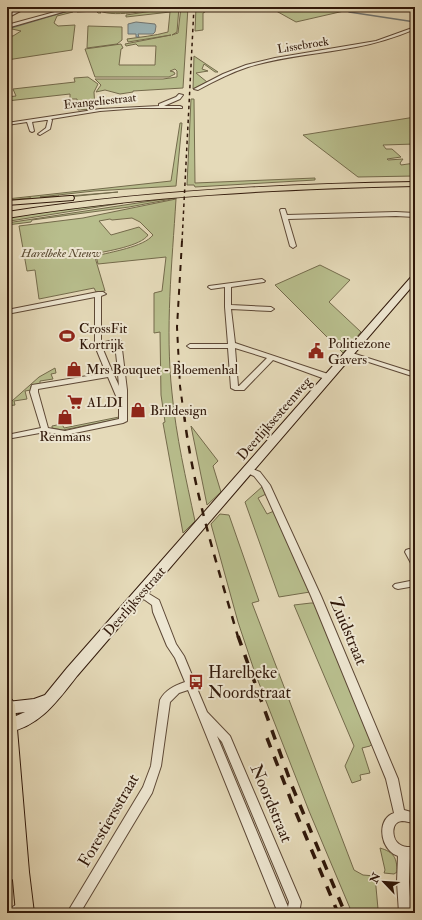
<svg xmlns="http://www.w3.org/2000/svg" width="422" height="920" viewBox="0 0 422 920" font-family="'IM FELL Double Pica',serif">
<rect width="100%" height="100%" fill="#e5dab9"/>
<filter id="stains"><feTurbulence type="fractalNoise" baseFrequency=".005" numOctaves="4"/><feColorMatrix values="0 0 0 0 .2 0 0 0 0 .09 0 0 0 0 .02 0 0 0 .5 -.17"/></filter>
<radialGradient id="worn" r=".72"><stop offset=".6" stop-color="#630" stop-opacity="0"/><stop offset="1" stop-color="#630" stop-opacity=".3"/></radialGradient>
<path fill="#b8be8d" stroke="#746b4c" d="M83,7H126L130,10H98L101,13H98L96,11L77,12L74,9Z
M155,7H174C157,9 115,18 100,11L129,10Z
M179,7L177,32L172,35L178,33L181,7H188L183,88L133,91V92L120,94L105,90L96,92L101,85L95,79H163L177,77V71L175,69L170,71L174,72L175,74L169,77H95L85,49L121,44L123,48L121,49L119,65H155L156,46H138L136,44L126,46L125,44L171,35L128,42L127,39C140,37 154,36 168,32L170,12L126,17V15Z
M196,7H205V12L203,13V30L195,31Z
M269,7H327L344,11L296,22Z
M72,9L73,12L57,16L54,23L58,26L75,25L72,50L7,60V36H13L21,31L12,29L7,33V28Z
M88,26L122,27V40L117,44L87,48Z
M194,56L218,72H215L204,64L202,69L208,71L196,73L207,82L193,89Z
M88,77L98,84L94,92L95,109L78,110L77,99H70V94L7,101V97L16,96L13,89L75,82L74,78Z
M191,99H194L195,183L315,178V180L195,187L194,185H187Z
M415,117V144L383,145L386,149H392L401,157L387,159L388,160L403,159L400,163L401,165L415,163V176L358,177L303,135Z
M180,123H182L176,186L94,191L40,197L59,196L56,197L57,198L118,192L7,201L31,198L7,200V199L171,181Z
M177,197V198L129,207L32,220L31,222L7,225V223Z
M176,199C172,264 165,329 172,393C176,436 186,479 195,521L183,533L163,423L165,422L161,395L160,332L154,333V293L162,291L166,257L98,264L96,256C110,252 144,247 153,235L140,222L132,218L112,220L110,219L99,221L111,235L139,227L148,235C141,246 107,251 94,254L105,291L96,292L94,288L39,299L35,270L27,271L19,226L83,218Z
M122,201L123,203L10,221V219H7V217Z
M320,265L350,280L329,302L361,332L343,353L275,285Z
M55,368L56,373L51,374L53,379L40,381V384L31,386V390L25,391L27,399L14,401L15,405L7,406V402L12,401L39,377Z
M119,417V419L63,430L52,428V426L62,424L64,428Z
M191,426L218,461L213,466L221,492L207,505Z
M263,486L266,494L258,498L267,514L274,511L310,592L279,597L245,502Z
M220,514L229,515L259,601L252,603L354,870L363,875L375,876L378,909L377,913H352L309,811L255,673L238,622L211,524Z
M311,603H314L372,744L370,746L362,748L370,773L360,775L361,780L352,783L345,766L354,746L294,605Z
M380,848C394,852 397,858 397,872L394,874L384,873L385,870Z"/>
<path fill="#9cb7bb" stroke="#717774" d="M136,22L155,24L156,26L155,32L153,34H138L139,37H136V34H128V24Z"/>
<g fill="none" stroke-linecap="round" stroke-linejoin="round">
<path stroke="#717774" stroke-width="1.5" d="M330,7L346,11
M77,10H96
M103,10H127L153,7
M349,12L415,22
M7,29L71,10"/>
<defs>
<path id="minor" d="M23,7H28L7,18V15Z
M415,27V29C396,37 377,43 356,47C320,54 283,56 248,67C230,73 214,81 198,90L194,89L223,74L246,65L275,58L376,41Z
M179,94L183,95L180,99L164,106H180L182,107V108H140L100,111L51,119L52,120L50,129L40,135L38,134L46,128L48,120H46L32,122L34,131L32,132L30,131L27,122L7,125V123L100,109L159,106V104L176,97Z
M281,209H285L287,215L396,212L415,213V217L396,216L288,219L296,246L293,248L290,246L280,210Z
M262,279L265,281L264,282L231,287V305L271,307L274,309L271,311L231,309L235,343L331,375L332,377L331,379H325L273,360L244,390H235L231,388L228,348H190L187,346L190,344H228L225,307V287L211,289L208,287L209,286ZM235,348L267,358L239,386H238Z
M98,292H103L106,294L101,296V343L118,339L121,341L127,390V421L123,423L65,435L45,432L7,439V435L41,428L30,392L32,385L106,373L95,346V297L7,314V310ZM115,344L118,371H112L102,347ZM118,374L119,386L114,375ZM108,377L119,403V419L65,431L48,428L38,392V389Z
M349,352L415,373V377L347,355L346,354L347,353Z
M248,467L260,472L270,485L321,596L398,779L404,810L415,813V823C411,823 406,821 402,821C390,822 392,839 399,844C404,848 410,847 415,847V859L410,858L409,882L411,913H399L397,882L398,856C395,855 392,853 390,851C380,841 378,819 394,813L386,779L311,596L262,486L254,476L245,472L244,470Z
M409,549L412,550L415,555V566L412,565L405,552L406,550Z
M415,580V586L398,589L395,588L393,586L395,584Z
M141,589L159,600L176,644L184,656L194,680L197,684L196,686L207,712L230,736L301,902L299,913H278L188,690L179,693L170,702L161,766L152,793L80,913H67L143,787L151,766L160,700C165,690 174,686 185,682L175,658L167,646L153,612L152,605L138,595L136,593L138,591ZM217,736L222,742L289,902L288,907Z
M20,866L24,868L26,872L24,876L7,881V869Z
M24,900L28,902L30,906C26,916 16,913 7,913L9,909Z"/>
<path id="tertiary" d="M73,7H80L7,28V25Z"/>
<path id="secondary" d="M415,275V283L77,676C59,699 39,728 7,732V720L25,712L7,714V702L34,699L45,695L67,668L412,276Z"/>
<path id="primary" d="M415,182V186C278,189 142,196 7,218V212C142,191 278,184 415,182Z
M70,196H73L74,198L73,200L7,205V201Z
M7,698L12,700L15,705L29,872L34,913H16L7,815Z"/>
</defs>
<use href="#minor" stroke="#5d4836" stroke-width="2"/>
<use href="#tertiary" stroke="#5d4836" stroke-width="2"/>
<use href="#secondary" stroke="#30180a" stroke-width="2"/>
<use href="#primary" stroke="#30180a" stroke-width="2"/>
<use href="#minor" fill="#eee7d2" fill-rule="evenodd"/>
<use href="#tertiary" fill="#eee7d2" fill-rule="evenodd"/>
<use href="#secondary" fill="#eee7d2" fill-rule="evenodd"/>
<use href="#primary" fill="#e5dab9" fill-rule="evenodd"/>
<path stroke="#30180a" stroke-width="1.5" stroke-dasharray="3.5 3.5" stroke-linecap="butt" d="M182,242L194,7"/>
<path stroke="#30180a" stroke-width="2" stroke-dasharray="6 6" stroke-linecap="butt" d="M182,241L177,327L180,386L184,415"/>
<path stroke="#30180a" stroke-width="2.5" stroke-dasharray="8 8" stroke-linecap="butt" d="M184,414C193,490 217,564 238,637"/>
<path stroke="#30180a" stroke-width="3.5" stroke-dasharray="10 10" stroke-linecap="butt" d="M238,636L292,786L345,913
M267,738L294,808L338,913"/>
</g>
<defs>
<symbol id="stadium-bare" viewBox="-9 -9 18 18"><path d="M0-5a6.5 5 0 1 0 0 10a6.5 5 0 1 0 0-10ZM-3.5-1.8h7v3.6h-7Z" fill="#8f2418" stroke="#eee7d2" stroke-width="2.5" paint-order="stroke"/></symbol>
<symbol id="civic-bare" viewBox="-9 -9 18 18"><path d="M-.6-6.5H3V-4.5H.6V-3L4-1V1h2V6H-6V1h2V-1L-.6-3ZM-1.2 2.5V6h2.4V2.5Z" fill="#8f2418" stroke="#eee7d2" stroke-width="2.5" paint-order="stroke"/></symbol>
<symbol id="shop-bare" viewBox="-9 -9 18 18"><path d="M-5-2.5h2.3a2.7 3.5 0 0 1 5.4 0H5L5.5 6h-11ZM-1.5-2.5h3a1.5 2.3 0 0 0-3 0Z" fill="#8f2418" stroke="#eee7d2" stroke-width="2.5" paint-order="stroke"/></symbol>
<symbol id="supermarket-bare" viewBox="-9 -9 18 18"><path d="M-6-5.5h2.5l.6 2H6L4.5 2H-2.5L-4.4-4H-6ZM-1.5 3.2a1.3 1.3 0 1 0 .1 0ZM3 3.2a1.3 1.3 0 1 0 .1 0Z" fill="#8f2418" stroke="#eee7d2" stroke-width="2.5" paint-order="stroke"/></symbol>
<symbol id="bus-bare" viewBox="-9 -9 18 18"><path d="M-5-6H5V4H4V6H2V4H-2V6H-4V4H-5ZM-3.5-4V0h7V-4ZM-3.5 1.2v1.5H-2V1.2ZM2 1.2v1.5H3.5V1.2Z" fill="#8f2418" stroke="#eee7d2" stroke-width="2.5" paint-order="stroke"/></symbol>
</defs>
<g fill-rule="evenodd">
<use href="#stadium-bare" x="56" y="325" width="22" height="22"/>
<use href="#civic-bare" x="305" y="340" width="22" height="22"/>
<use href="#shop-bare" x="63" y="358" width="22" height="22"/>
<use href="#supermarket-bare" x="64" y="391" width="22" height="22"/>
<use href="#shop-bare" x="127" y="399" width="22" height="22"/>
<use href="#shop-bare" x="54" y="406" width="22" height="22"/>
<use href="#bus-bare" x="185" y="671" width="22" height="22"/>
</g>
<g text-anchor="middle" stroke-width="4" stroke-linejoin="round" paint-order="stroke">
<g font-size="12" fill="#30180a" stroke="#eee7d2">
<text transform="translate(303 45) rotate(-9)" y="4">Lissebroek</text>
<text transform="translate(100 101) rotate(-6)" y="4">Evangeliestraat</text>
</g>
<g font-size="12" font-style="italic" fill="#594a31" stroke="#eee7d2">
<text x="61" y="257">Harelbeke Nieuw</text>
</g>
<g font-size="14" fill="#30180a" stroke="#eee7d2" text-anchor="start">
<text x="79" y="333">CrossFit<tspan x="79" dy="16">Kortrijk</tspan></text>
<text x="328" y="348">Politiezone<tspan x="328" dy="16">Gavers</tspan></text>
<text x="86" y="374">Mrs Bouquet - Bloemenhal</text>
<text x="87" y="407">ALDI</text>
<text x="150" y="415">Brildesign</text>
<text x="65" y="441" text-anchor="middle">Renmans</text>
</g>
<g font-size="14" fill="#30180a" stroke="#eee7d2">
<text transform="translate(274 418) rotate(-49)" y="5">Deerlijksesteenweg</text>
<text transform="translate(134 601) rotate(-49)" y="5">Deerlijksestraat</text>
</g>
<g font-size="17" fill="#30180a" stroke="#eee7d2">
<text transform="translate(349 631) rotate(67)" y="6">Zuidstraat</text>
<text transform="translate(272 803) rotate(67)" y="6">Noordstraat</text>
<text transform="translate(108 820) rotate(-60)" y="6">Forestiersstraat</text>
</g>
<g font-size="17" fill="#30180a" stroke="#eee7d2" text-anchor="start">
<text x="208" y="678">Harelbeke<tspan x="208" dy="20">Noordstraat</tspan></text>
</g>
</g>
<rect width="422" height="920" fill="none" stroke="#e5dab9" stroke-width="24"/>
<rect x="8" y="8" width="406" height="904" fill="none" stroke="#30180a" stroke-width="2"/>
<rect x="12" y="12" width="398" height="896" fill="none" stroke="#30180a"/>
<g transform="translate(384 882) rotate(295)" stroke="#eee7d2" stroke-width="3" paint-order="stroke">
<path d="M0-3L7 15L0 10L-7 15Z" fill="#30180a"/>
<text y="-6" font-size="11" font-weight="bold" text-anchor="middle" fill="#30180a">N</text>
</g>
<rect width="100%" height="100%" filter="url(#stains)"/>
<rect width="100%" height="100%" fill="url(#worn)"/>
</svg>
